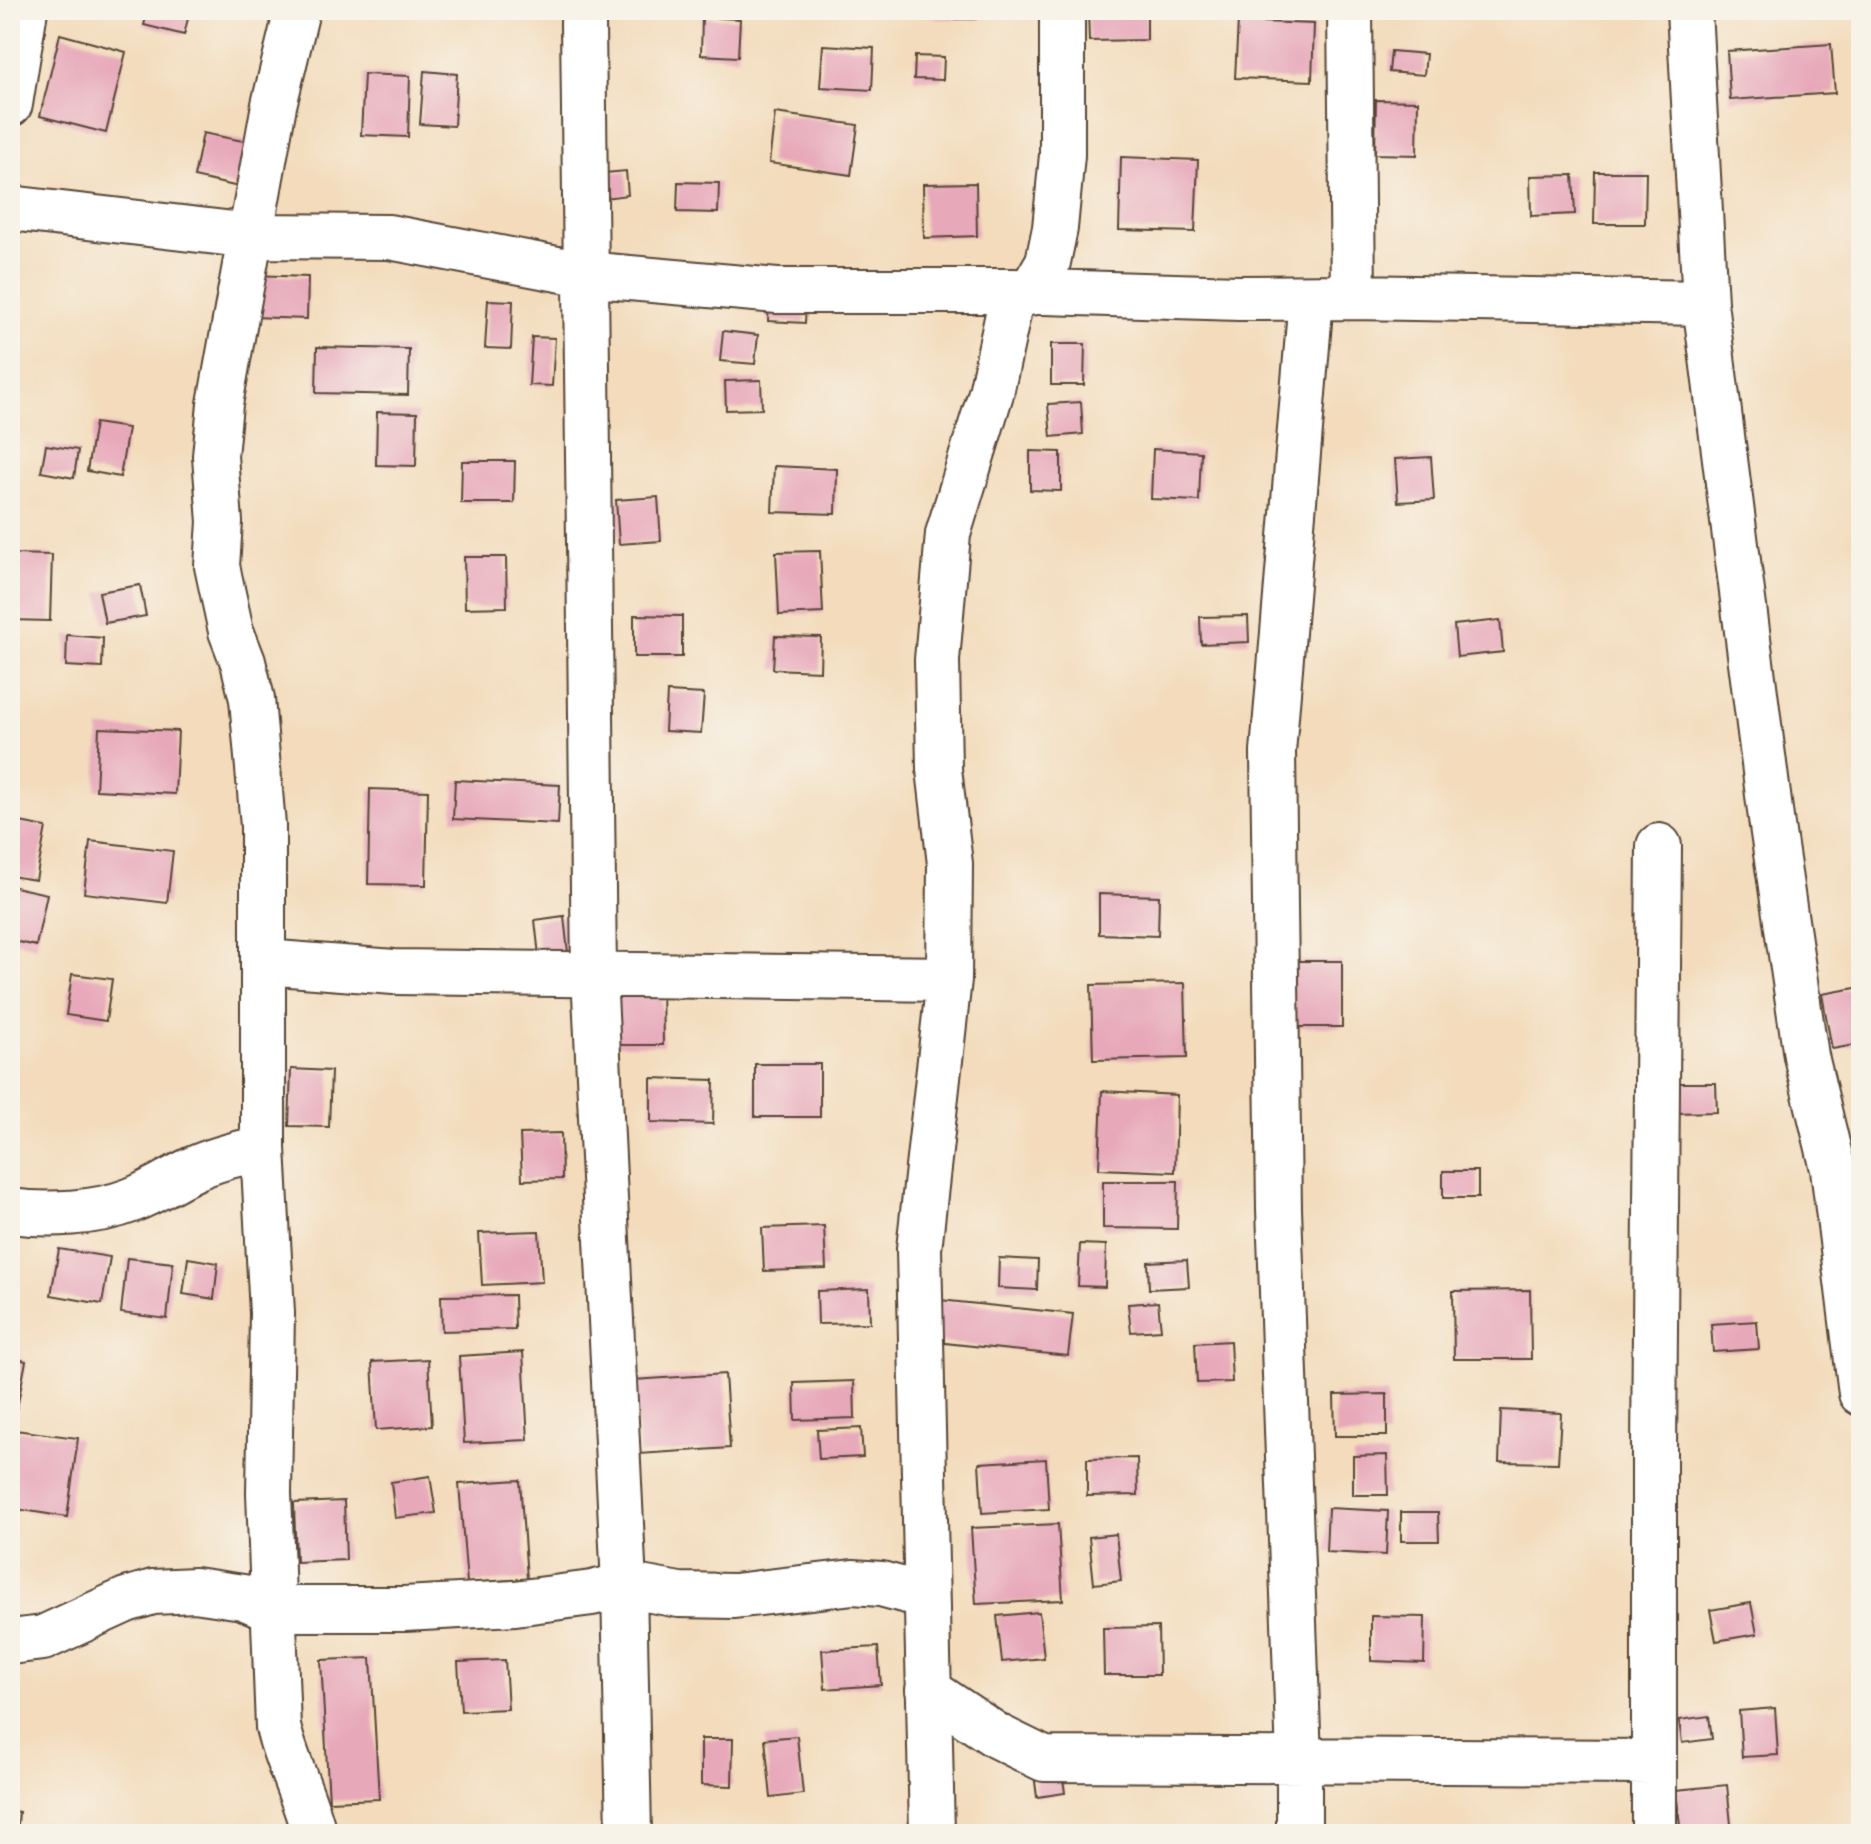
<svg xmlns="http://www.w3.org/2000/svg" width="1871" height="1844" viewBox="0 0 1871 1844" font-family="Itim,sans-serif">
<rect width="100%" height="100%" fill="#f7f3e8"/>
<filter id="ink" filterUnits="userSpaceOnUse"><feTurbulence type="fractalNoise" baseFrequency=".0125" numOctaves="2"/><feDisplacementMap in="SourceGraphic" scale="16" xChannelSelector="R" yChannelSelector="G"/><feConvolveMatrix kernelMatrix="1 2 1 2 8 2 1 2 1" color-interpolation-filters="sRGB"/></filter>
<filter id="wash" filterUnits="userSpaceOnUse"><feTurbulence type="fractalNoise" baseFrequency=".006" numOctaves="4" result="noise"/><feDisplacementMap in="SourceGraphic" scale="32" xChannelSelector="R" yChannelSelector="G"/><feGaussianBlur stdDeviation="1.8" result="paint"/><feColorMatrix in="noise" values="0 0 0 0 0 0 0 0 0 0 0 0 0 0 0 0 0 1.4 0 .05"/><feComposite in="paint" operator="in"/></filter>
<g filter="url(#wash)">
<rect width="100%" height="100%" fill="#f3dbbb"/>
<g id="blocks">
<path fill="#e7a8ba" d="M148,10H190L184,35L144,25Z
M935,10H976V19H935Z
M1088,10H1147V40L1089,41Z
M702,17L740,19L738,57L701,55Z
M1238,21L1314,24L1312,81L1235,78Z
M60,34L126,52L106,133L40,116Z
M1831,44L1835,93L1730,100L1727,51Z
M823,45L874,48L872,90L820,87Z
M1391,51L1426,54L1424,75L1389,72Z
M915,56L944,57L943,80L914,79Z
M424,71L457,74L454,126L420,124Z
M364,74L410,76L408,137L361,135Z
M1376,100L1418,101L1417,155L1375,154Z
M775,113L858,125L851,175L769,163Z
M203,133L248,142L239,187L194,177Z
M1121,157L1198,160L1195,232L1119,230Z
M626,171L628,195L597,199L594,174Z
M1595,172H1646L1645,224H1594Z
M1573,175L1575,214L1531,216L1530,176Z
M678,182L719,183L718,213L677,212Z
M976,183L977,236L924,238L923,184Z
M253,275L308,277L307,319L253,317Z
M488,300L513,301L511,349L485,348Z
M769,301L806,303L805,323L768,321Z
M723,331L758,335L755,364L720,361Z
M532,337L555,338L552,386L529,385Z
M1051,344H1085L1084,385H1051Z
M317,347L409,349L408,395L316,393Z
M761,380L762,409L726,410L725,381Z
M1081,402L1083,434L1051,437L1048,404Z
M377,412L417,413L416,466L376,465Z
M95,423L128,428L120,477L87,471Z
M46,445L78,450L74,478L41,472Z
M1153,449L1201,452L1199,501L1151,499Z
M1030,451L1061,452V491L1030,490Z
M1431,457L1434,500L1398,502L1395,459Z
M462,461H515L514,503H461Z
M774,466L837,469L836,514L772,512Z
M658,497L661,541L619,544L616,500Z
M820,551L823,613L779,615L776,552Z
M10,554L52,555L50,621L10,620Z
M464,557H506L507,607L465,608Z
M140,585L146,616L105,623L99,592Z
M634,615L682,616V657H634Z
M1248,616L1249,642L1201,644L1200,617Z
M1500,620L1503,652L1457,657L1454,625Z
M67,635L103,638L102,668L66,666Z
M775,636L821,637L820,671L773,669Z
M667,692L704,694L701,733L665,731Z
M99,728L178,731L175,794L96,790Z
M455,780L560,785L558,824L453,819Z
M370,789L428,791L426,885L368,884Z
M10,820L46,827L36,880L10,876Z
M90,841L173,851L167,903L84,893Z
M10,886L47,894L36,946L10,940Z
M1099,894L1159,896L1158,936L1099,934Z
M564,916L568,953L539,956L535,920Z
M1288,961H1342V1027H1289Z
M72,974L112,979L106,1021L66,1015Z
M1185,983L1187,1058L1093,1060L1091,985Z
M612,984H662L663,1045H613Z
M1861,987V1044L1832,1049L1822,994Z
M755,1064H820V1117H755Z
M291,1069L331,1071L329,1127L289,1126Z
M651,1078L714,1080L713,1124L651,1122Z
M1675,1083H1716L1717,1112L1675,1113Z
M1102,1091L1177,1095L1175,1172L1099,1169Z
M561,1133L562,1179L522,1180L520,1134Z
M1443,1171H1478V1198H1443Z
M1103,1181H1178L1177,1229L1103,1228Z
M824,1226L826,1269L764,1271L762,1228Z
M539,1231L542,1282L482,1285L479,1233Z
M1080,1244L1106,1245L1105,1287L1078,1286Z
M59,1249L110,1257L102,1304L51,1295Z
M127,1258L173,1263L167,1319L121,1313Z
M188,1258L218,1263L214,1299L183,1294Z
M999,1258L1038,1260L1037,1290L998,1288Z
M1187,1260L1189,1287L1149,1289L1148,1262Z
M869,1289L870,1323L818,1324L817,1291Z
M1530,1290L1531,1359H1454L1453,1291Z
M514,1295L515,1329L442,1331L441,1296Z
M940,1300L1073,1314L1068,1356L936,1342Z
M1158,1302L1161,1330L1131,1332L1128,1304Z
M1757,1321L1759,1349L1713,1352L1711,1324Z
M1230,1341L1232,1382L1197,1383L1195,1343Z
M523,1352L528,1440L464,1443L459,1356Z
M10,1357L26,1361L17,1408L10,1406Z
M428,1359L432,1426L376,1430L372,1362Z
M725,1374L730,1448L639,1454L634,1380Z
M854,1381L855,1418L795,1420L794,1383Z
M1387,1394V1436H1335L1334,1395Z
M1501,1410L1561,1413L1558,1463L1499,1462Z
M861,1428L863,1457L819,1459L817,1430Z
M15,1430L78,1438L67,1517L10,1508V1469Z
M1387,1455L1388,1495H1353V1456Z
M1137,1458L1138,1495L1087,1496V1459Z
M1046,1459L1049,1509L982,1513L979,1463Z
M430,1476L436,1513L395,1518L391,1482Z
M520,1480L527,1579L467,1583L459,1484Z
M344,1501L346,1560L296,1562L294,1503Z
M1328,1508L1388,1511L1386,1555L1326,1552Z
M1401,1512H1438L1439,1541H1401Z
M1058,1524L1063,1600L976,1604L971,1528Z
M1116,1534L1121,1581L1094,1584L1089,1537Z
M1751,1603L1757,1634L1716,1641L1710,1610Z
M1039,1612L1044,1658L1002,1662L997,1616Z
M1371,1616L1425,1617L1424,1663L1371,1661Z
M1158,1627L1159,1675H1104L1103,1628Z
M878,1647L881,1685L825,1689L822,1650Z
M371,1658L379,1799L329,1801L321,1660Z
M505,1660L508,1709L461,1711L458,1662Z
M1775,1708L1778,1755L1742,1757L1739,1711Z
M1709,1716L1712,1739L1682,1743L1679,1720Z
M797,1736L803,1794L771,1798L765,1739Z
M701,1739H733L732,1786L701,1785Z
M1062,1771L1065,1793L1037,1797L1034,1774Z
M1727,1785L1732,1834H1681L1676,1790Z
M10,1811L19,1812L17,1834H10Z"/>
</g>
</g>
<g filter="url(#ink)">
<use href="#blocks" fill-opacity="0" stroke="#574536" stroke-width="2"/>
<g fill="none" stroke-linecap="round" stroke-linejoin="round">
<defs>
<path id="minor" d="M297,10L274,105L220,404L215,456L220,522L217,566L231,631L243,662L252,699L263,826V1148L272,1313L269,1493L278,1727C287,1764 305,1797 314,1834
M585,10L583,23L594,974L624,1585L629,1834
M1350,10L1353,297
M1689,10L1705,303L1772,826L1806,1056L1833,1169L1861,1393
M10,104L25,10
M10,208L251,236L389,237L584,274L777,291H1013L1239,298L1353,297L1705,303
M1030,293L1048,262L1055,228L1062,155V10
M264,962L394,972L949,979
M10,1211C48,1216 96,1214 132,1200C153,1192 172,1179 193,1169C215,1159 239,1153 263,1148
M10,1642L43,1638L126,1600L153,1592L195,1590L243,1597L272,1609H404L515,1603L592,1593L624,1585L679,1595L734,1596L853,1582L881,1584L926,1596
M928,1690L997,1736L1044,1759L1654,1762
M932,1834L919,1249L949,979L950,864L939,769L937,660L948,534L991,393L1013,291
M1299,1834V1760L1279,1209L1273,752L1311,298
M1654,1834V1449L1659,846"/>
</defs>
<use href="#minor" stroke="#574536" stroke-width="48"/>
<use href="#minor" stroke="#fff" stroke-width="44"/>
</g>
</g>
<rect width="1871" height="1844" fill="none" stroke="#f7f3e8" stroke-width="40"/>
</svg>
